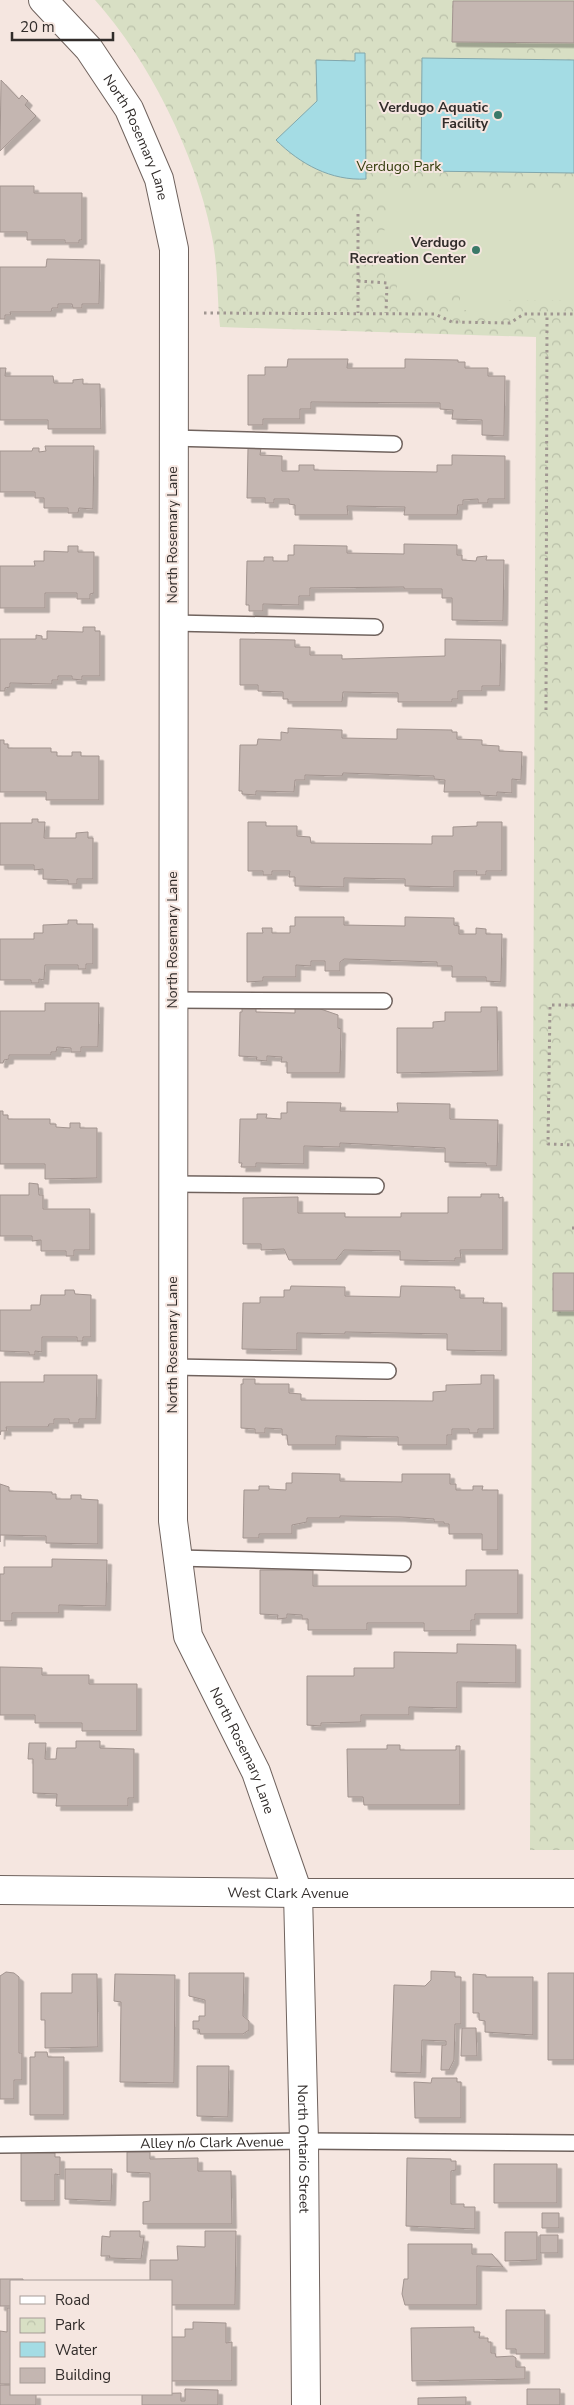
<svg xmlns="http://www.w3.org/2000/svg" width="574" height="2405" viewBox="0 0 574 2405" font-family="'Nunito Sans',sans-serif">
<defs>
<pattern id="park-crowns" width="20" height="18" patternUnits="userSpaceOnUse" patternTransform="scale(1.25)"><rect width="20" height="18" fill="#d8dfc4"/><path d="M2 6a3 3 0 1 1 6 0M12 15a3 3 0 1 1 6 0" fill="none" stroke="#bac0a9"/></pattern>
<filter id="shadow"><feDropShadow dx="4.5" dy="4.5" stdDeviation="0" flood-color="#0004"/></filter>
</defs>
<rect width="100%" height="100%" fill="#f5e6e0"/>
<path fill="url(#park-crowns)" d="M95,0H574V1850H530L536,337L220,327C217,296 218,262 211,232C195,153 149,60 95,0Z"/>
<path fill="#d8dfc4" d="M386,188H574V300H504V315H467L466,310H460V294L397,293V280H385V269H379V231L386,230Z
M571,567H574V688H572Z"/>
<path fill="#a4dce4" stroke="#82a7ac" d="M355,53H365L366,179C331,181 300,164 276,140L317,101L316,60L355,61Z
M422,58L574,60V173L421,171Z"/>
<path fill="#c4b6b1" stroke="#a2948f" filter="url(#shadow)" d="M453,1H574V43L452,42Z
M1,80L19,99L22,95L28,101L25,105L36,116L0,151Z
M0,186H34V193H82V240H79V243H65V240H27V232H0Z
M47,259L100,260L99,304H82V308H73L72,304H58V308H52L51,312H10L11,315H5V319H0V267H46Z
M288,359H348L347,368H405V359L458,360V362H465V368H488V376H505L504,436L482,435V420L452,419L453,410L440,409V403L311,402V409H300V419H263V425H248V375H265V367H287Z
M0,368H6L5,376H53L54,383H73V380L83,379V384H100L101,429H48V420H0Z
M45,446H94L93,509L79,508L78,513H68V508H44V498H35V492H0V451H32L33,448H39V452L46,451Z
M248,448H261L260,455L282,456V471H299V465H314V470L437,472V465H452V455L505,456V499H488V503H478V499L463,500V505H458L457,515H404L405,507L347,506L348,515H295V505L289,504V499H274V503H265V498H247Z
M404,544L457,545V555H462V560L476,561L477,557L487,556L486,560H504L503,621L452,620V598H442V589H404V587L310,588V596H299V605L263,604V611H249V605H246L247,561H264V557H273V561H288V555H294V545L347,546V553L404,554Z
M68,546H78V552H94V593L90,594V599H77V593H45V608H0V566H35L34,561H44V551L68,552Z
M83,627H95V631H100V676H82V680L72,679V676H58V680H52V684L10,683V687L5,688V691H0V639H36V635L42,636V639H47V631L83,632Z
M240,639L295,640V647H310V655H342V659L445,656V639L501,640L500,686H482V691H458V699H452V702H398V693L343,692L342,702H288V699H283V692L258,691V685H240Z
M288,728L342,730V738L397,739V729L452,730V732H457V739L482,740V745L499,746V751L522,752L521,780L512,779V793L497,792V796L480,795V792H444L445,780L434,779V776L343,773L342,776L305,775V780H295L294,792L256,791V795L242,794V791H239L240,745H257L258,739L281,740V732L288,733Z
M0,740H4V744H8V748H51V752H57V756H72V752H81V756H99V800H46V792H0Z
M32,819H38V822H45L44,838H76V833L88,832V838H93V879H77V884H68V880L43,879V869L34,870V865H0V823H32Z
M248,822H266V826H297V836L310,837L311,843L432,844V836H453V827L477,826V822H502V871H486V875H476L477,871H454V887L405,886V879L344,878V887L295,886V877H289L290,871H272V875H263V871H248Z
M295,917H344V925L405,926V917L454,918V925L459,926V934H476V928L486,929V934H502L501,982L486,981V977H452V966H437V962L344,959L340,962V971H325V961H311V966L296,965V977H263V981L247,982V933H263L262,928H272V933H290V926H295Z
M68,920H77V924H93V964H86V969H78V965H45L44,980L39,979V983H31V980H0V939H34V933H43V925L68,924Z
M45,1003H99L98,1047H81V1052H71V1048L57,1047L56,1052H51V1055H9V1059L4,1060L3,1063H0V1011H45Z
M295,1005H309L338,1015V1028L341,1029L340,1073H287V1062H281L282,1057L267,1056V1061L256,1060L257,1057L239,1056L240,1012H242V1008H256V1012L295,1013Z
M481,1007H497L498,1071L397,1073V1028H433V1022L445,1021V1012H481Z
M287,1102L341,1103L340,1111L398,1112L397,1103L450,1104V1119L498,1120L497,1166H486V1163L445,1162V1148L340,1143V1147L304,1146V1164L256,1163V1167H241L242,1163H239L240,1119H257V1114H267L266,1118L281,1119V1113H287Z
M0,1111H3V1115H8V1119H50V1124H56V1127L70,1128V1123H80V1128H97V1178L45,1179V1164H0Z
M29,1183L38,1184L39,1195H43V1209H90V1250H74V1256H66V1251H41V1240L32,1241V1236H0V1195H29Z
M481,1194H499V1198L503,1197V1250H460L461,1258H455V1261L400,1260V1251L344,1250L336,1260H289L284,1249L261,1250V1244H243V1198L298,1197V1213H345V1217H401V1213H448V1197H481Z
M553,1273H574V1311H553Z
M291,1286L345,1287V1296L400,1297L401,1286L455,1287V1290H460V1298H484L483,1303H502V1351L447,1350V1334L345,1332V1334L297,1333V1350L242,1349L243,1303H260V1297H284V1290H290Z
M65,1290H74L75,1294L91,1295V1337H83V1341H77V1337H42V1352L35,1351V1355H29V1352L0,1351V1310H31V1305H40L41,1295H65Z
M44,1375H97L96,1419H79V1423H69V1419H54V1424H49L48,1427H6L7,1431H1L0,1435V1382H44Z
M481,1375H494V1429H478V1433H469V1429H452V1435H447V1445H398V1437L336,1436V1445H288L287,1435H282V1429L265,1428V1433H255V1429L241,1428V1384H243V1379H255V1384H289V1393L301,1394V1400L433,1401V1392L446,1391V1385L481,1384Z
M292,1473L340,1474V1481L402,1482V1474H450V1484H456V1490H473V1486H483L482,1490H498V1550H482V1534H449V1524H444V1522H434V1519L401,1517L340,1516V1518H307V1522L292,1525V1534H259V1538H243L244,1490H259V1486H269V1489L286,1490V1483H292Z
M0,1484L9,1487V1491L52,1492V1494H56V1499H71V1495H81V1499L98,1500V1544L46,1543V1536L0,1535V1542Z
M52,1559L107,1560L106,1606L59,1605V1613H12V1621H0V1574H4V1567H52Z
M260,1570H313V1586H466V1570H518V1614H475V1620H471V1631H424V1623H367V1630H308V1619H302V1615L287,1614V1618L277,1619L278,1615L260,1614Z
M457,1644L516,1645V1683L457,1682V1708L409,1707V1715H361V1722L321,1723V1726L307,1725V1676H354V1668H394V1652L457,1653Z
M0,1667L42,1668V1675H89V1684H137V1731H82V1723H35V1715H0Z
M76,1741H100V1748L134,1749V1798H128V1806H56L57,1794L33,1793V1759H28L29,1743H46L45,1759H56L57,1748H76Z
M387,1745H400V1750H456V1746H460V1805H364L363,1797H348L347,1749H387Z
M431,1971L455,1972V1977H461V2024H455L454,2060L449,2070H441L442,2045H446V2041L422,2040L421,2073L391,2072L394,1985L425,1986L431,1980Z
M6,1972L14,1973L19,1977V2053H22V2080H14V2099H0V1976Z
M189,1973H244L243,2016L249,2021V2030L243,2034H200L199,2029H193V2021H199V2016H205V2000L189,1996Z
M548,1973H574V2060H548Z
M72,1974H97L98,2047L45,2048V2020H41V1993H72Z
M115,1974L175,1975L174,2083L120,2082L121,2002L114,2001Z
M473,1974L486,1975V1977H533V2035L485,2032V2021L479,2020V2013H473Z
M462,2028H476L477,2056H461Z
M35,2052H47L48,2057H64V2115H30V2057H35Z
M197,2066H229L228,2117L197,2116Z
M432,2078H457V2082H461V2118H415L414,2082L431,2083Z
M21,2152L55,2153V2157H60V2175L55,2174V2201H21Z
M127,2152H150V2159L198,2158V2171H231L232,2224H143V2202L150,2201V2173L127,2172Z
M407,2158L451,2159V2161H456V2170L451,2171V2204H464V2207H475V2229L406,2226Z
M494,2164H557V2203H494Z
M65,2169H112L111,2201L65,2199Z
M542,2213H559V2228H542Z
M110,2231H140V2237H144L141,2259L109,2258L110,2256H101L102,2236L110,2237Z
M205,2231H236L235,2305H171V2281H143H150V2260H178L177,2246L205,2247Z
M505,2232H537V2260L505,2261Z
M540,2235H558V2253H540Z
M408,2244H472V2254H492L503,2267L477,2266V2305H405L402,2294L404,2279H408Z
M0,2279H23V2281H11V2306H0Z
M7,2308H11V2384H0V2331L7,2332Z
M506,2310H545V2354H516V2349H506Z
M193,2322L226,2323V2343L232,2342V2381H171V2337H185V2329H193Z
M474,2327V2332H480L479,2338H488V2342H491V2353H495L496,2357L513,2356L516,2358V2367H525V2379L412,2381L411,2328Z
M0,2385H11V2394H36V2405H0Z
M185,2389L218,2390V2405H142V2394L181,2393V2401H185Z
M527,2389H560V2405H527Z
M466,2397V2405H418V2398Z"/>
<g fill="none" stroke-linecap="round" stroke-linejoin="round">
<defs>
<g id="service">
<path d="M172,438L394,444"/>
<path d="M172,623L375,627"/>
<path d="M172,1000L384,1001"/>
<path d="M172,1184L376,1186"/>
<path d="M172,1367L388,1371"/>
<path d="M178,1558L403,1564"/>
<path id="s1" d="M0,2145L304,2141L574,2143"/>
</g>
<g id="minor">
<path id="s2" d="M43,0L89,49L129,109L159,179L174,249L173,1521L188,1636L256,1772L298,1893L304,2141L306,2405"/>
<path id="s3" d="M0,1890L298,1893H574"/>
</g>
</defs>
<use href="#service" stroke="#70635e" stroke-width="18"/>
<use href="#minor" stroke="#70635e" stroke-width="30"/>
<path stroke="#a09691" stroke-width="3" stroke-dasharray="2.5 4" stroke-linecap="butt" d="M358,214V313
M358,281L387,283L386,313
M204,313L435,314L452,322L510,323L524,314H574
M546,710L547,314
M574,1005H550L548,1144L574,1145
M572,1228H574"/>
<use href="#service" stroke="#fff" stroke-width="15"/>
<use href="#minor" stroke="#fff" stroke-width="28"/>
</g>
<g fill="#3a7968" stroke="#f5e6e0" stroke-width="2">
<circle cx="498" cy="115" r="5"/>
<circle cx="476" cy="250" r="5"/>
</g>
<g text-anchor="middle" stroke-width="4" stroke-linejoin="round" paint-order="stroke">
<g font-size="14" font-weight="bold" fill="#312c2a" stroke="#f5e6e0" text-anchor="end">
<text x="488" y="112">Verdugo Aquatic<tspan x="488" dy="16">Facility</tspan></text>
<text x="466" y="247">Verdugo<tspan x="466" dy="16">Recreation Center</tspan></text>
</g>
<g font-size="14" fill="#312c2a" stroke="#f5e6e0">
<text dy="5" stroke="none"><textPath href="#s2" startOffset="168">North Rosemary Lane</textPath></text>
<text transform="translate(172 535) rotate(-90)" y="5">North Rosemary Lane</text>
<text transform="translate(172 940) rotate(-90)" y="5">North Rosemary Lane</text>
<text transform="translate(172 1345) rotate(-90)" y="5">North Rosemary Lane</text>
<text dy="5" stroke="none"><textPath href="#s2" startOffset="1802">North Rosemary Lane</textPath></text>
<text dy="5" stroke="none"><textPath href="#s3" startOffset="288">West Clark Avenue</textPath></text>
<text dy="5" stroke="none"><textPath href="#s1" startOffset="212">Alley n/o Clark Avenue</textPath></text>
<text dy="5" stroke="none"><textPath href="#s2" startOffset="2211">North Ontario Street</textPath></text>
</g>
<g font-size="14" fill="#343d0c" stroke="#f5e6e0">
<text x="399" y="171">Verdugo Park</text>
</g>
</g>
<rect x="10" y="2280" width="162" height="115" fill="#f5e6e0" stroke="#a79c97"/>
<rect x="20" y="2296" width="25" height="8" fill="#ffffff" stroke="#a79c97"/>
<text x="55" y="2305" font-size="15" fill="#312c2a">Road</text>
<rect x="20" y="2318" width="25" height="15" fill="url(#park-crowns)" stroke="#a79c97"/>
<text x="55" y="2330" font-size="15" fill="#312c2a">Park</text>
<rect x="20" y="2342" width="25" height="15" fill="#a4dce4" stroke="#a79c97"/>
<text x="55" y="2355" font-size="15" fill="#312c2a">Water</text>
<rect x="20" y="2368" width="25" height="15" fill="#c4b6b1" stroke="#a79c97"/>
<text x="55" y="2380" font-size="15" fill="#312c2a">Building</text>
<path d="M12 32v8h101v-8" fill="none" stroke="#312c2a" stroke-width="2.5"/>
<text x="20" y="32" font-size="15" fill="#312c2a" stroke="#f5e6e0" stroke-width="4" paint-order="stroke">20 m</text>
</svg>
